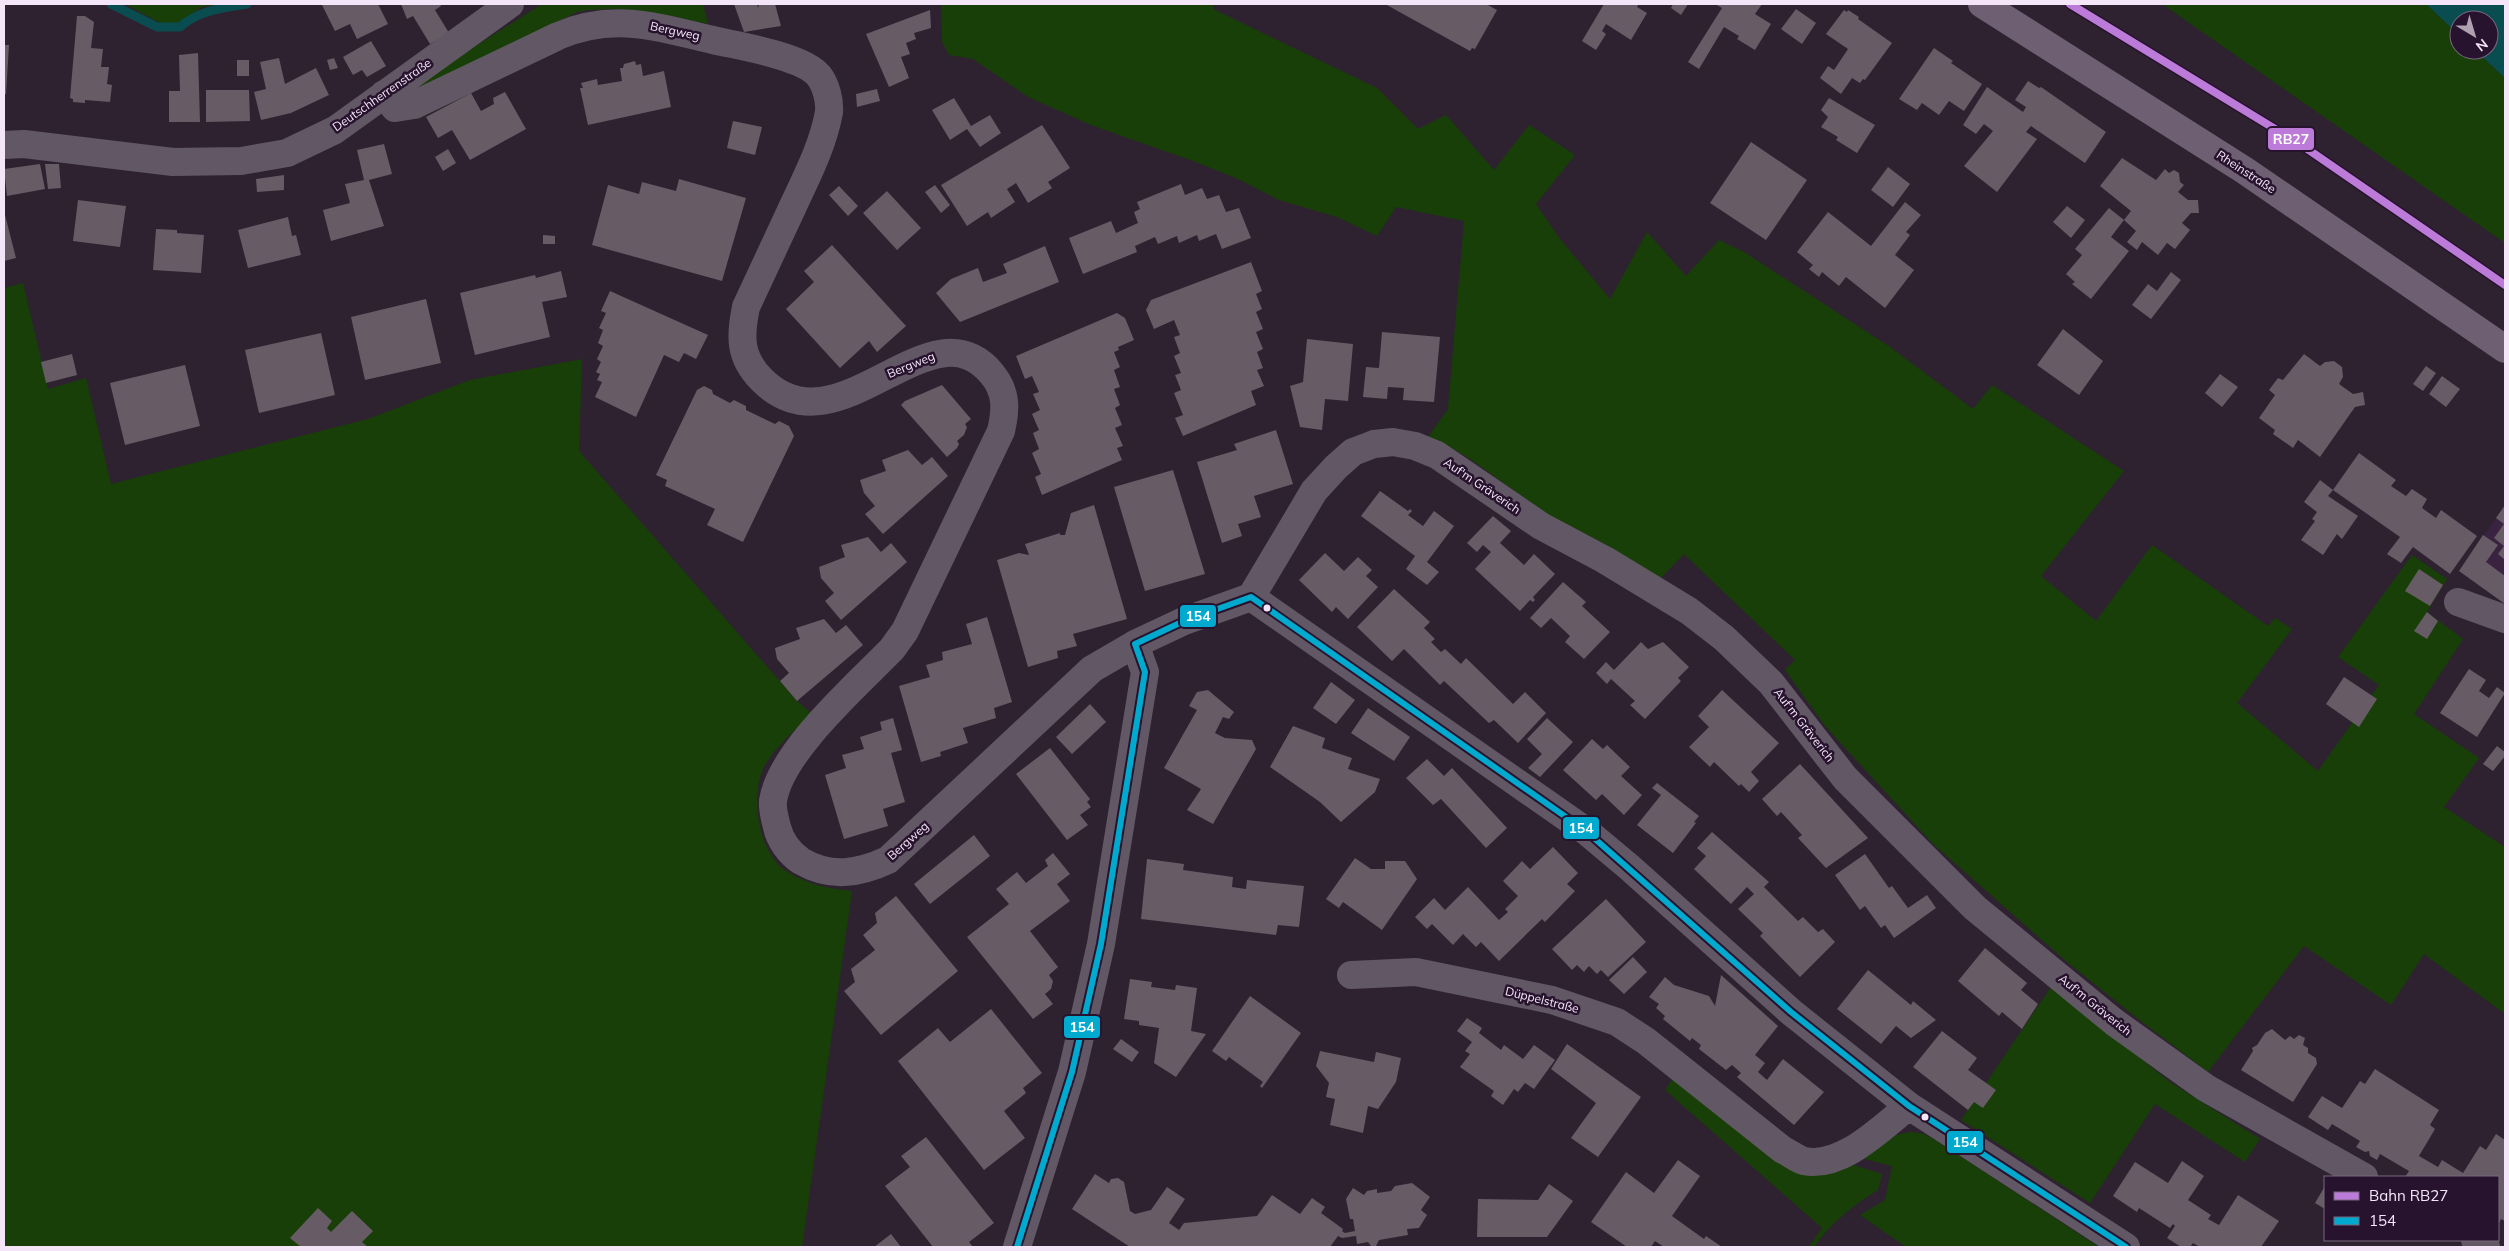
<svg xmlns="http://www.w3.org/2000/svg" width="2509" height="1251" viewBox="0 0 2509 1251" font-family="Mulish,sans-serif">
<rect width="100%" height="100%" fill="#2e2231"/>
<path fill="#3a2241" d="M2505,505V604L2459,571Z"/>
<path fill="#183f07" d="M125,4H221L202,7L176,24L160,23Z
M542,4H703L708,24C660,14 626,4 577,12L415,94L410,88Z
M941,4H1213V9L1377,88L1418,129L1446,115L1494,170L1529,125L1575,155L1536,204L1560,239L1610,299L1647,232L1686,276L1719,240L1744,252L1890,347L1973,409L1992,385L2124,471L2041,576L2096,621L2152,545L2268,626L2275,618L2292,629L2237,703L2318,771L2379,685L2338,657L2412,555L2447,579L2427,612L2463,639L2414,714L2479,758L2444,807L2505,847V1014L2424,954L2391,1005L2304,946L2208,1072L2133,1015L2067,962L1933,844L1825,726L1785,670L1795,660L1684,554L1656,583L1607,545L1550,516L1470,459L1450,447L1428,437L1448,409L1464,221L1396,207L1377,236L1337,217L1279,200L1236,178L1193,161L1091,125L1028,97L973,59L949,55L942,42Z
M2162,4H2426L2459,35V50H2475L2505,78V243Z
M23,283L48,389L86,378L111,484L368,419L470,380L582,359L579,451L797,701L812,714C796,729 776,746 765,765C749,793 758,853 786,871C806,884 829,889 852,891L802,1247H4V288Z
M2051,987L2170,1082L2260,1139L2245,1162L2155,1104L2090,1203L1961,1120Z
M1674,1077L1778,1160L1850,1164L1882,1174L1878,1190C1852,1206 1832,1222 1814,1247H1809L1822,1228L1665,1090Z
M1910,1132L1924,1134L1937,1141L2099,1247H1906L1860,1215L1885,1200L1892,1166L1861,1158L1896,1135Z"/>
<path fill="#0a4d51" d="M2426,4H2505V78L2475,50H2489V20H2459V35Z"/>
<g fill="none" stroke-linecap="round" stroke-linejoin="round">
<path stroke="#0a4d51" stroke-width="9" d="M111,4L157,27H180C199,10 223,8 247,4"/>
</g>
<path fill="#675b66" d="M378,4L388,24L357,39L350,24L335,31L322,5Z
M401,4H440L441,6L435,10L449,33L430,44L413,16L407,19Z
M734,4H757L758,8L759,4H775L781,26L744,32Z
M1385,4H1486L1497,10L1475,49L1472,48L1470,51Z
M1604,4H1639L1637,7L1647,13L1631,40L1606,24L1602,31L1606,34L1596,50L1582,41Z
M1673,4H1688L1681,15L1671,8Z
M1715,4H1762L1755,14L1771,24L1755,50L1737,39L1739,36L1724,27L1699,69L1688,62L1722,8Z
M1796,9L1816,23L1802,44L1781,29Z
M930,10L931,28L914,33L916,39L906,43L910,54L901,57L909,78L889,87L866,34Z
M1844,10L1847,12L1848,10L1859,17L1858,19L1892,43L1865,80L1863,79L1860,83L1852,78L1841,94L1820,78L1828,66L1834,70L1848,49L1826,34Z
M77,16H85L94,22L91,48L103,49L101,67H109L107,84L112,85L110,102L85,100V103L73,102V99L70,98Z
M371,41L386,66L367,77L362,70L353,75L343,57Z
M4,45H9L6,94H4Z
M1934,48L1953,61L1951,63L1982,84L1964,111L1949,101L1939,115L1922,103L1917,110L1899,99Z
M198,53L200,122H169V91H180L179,55Z
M279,58L285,84L316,68L329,95L291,113L261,120L254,92L266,89L260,62Z
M334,58L338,68L330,70L327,60Z
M237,60H249V76H237Z
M635,61L636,65L641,64L643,76L664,71L671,107L588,125L580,88H583L581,83L597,79L598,85L622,81L620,68H623L624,64Z
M2028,81L2039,88L2041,87L2106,132L2085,163L2031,126L2026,132L2037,139L1997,192L1964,166L1993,131L1984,124L1976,134L1963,125L1987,87L2023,112L2026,107L2015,100Z
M877,89L880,101L857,107L856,94Z
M206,90H249L250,121L206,122Z
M505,92L526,129L470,160L452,130L438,138L426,117L471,93L481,111L494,104L493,98Z
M954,98L971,126L990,115L1001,133L980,147L967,129L950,140L932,110Z
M1829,98L1875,125L1857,153L1836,140L1838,137L1821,127L1828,117L1821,110Z
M733,121L762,127L755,155L727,148Z
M1042,125L1070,168L1048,182L1052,188L1028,203L1016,183L1007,189L1015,202L991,218L988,212L967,226L941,185Z
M1751,142L1807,180L1766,240L1710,203Z
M384,144L392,174L369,180L384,226L331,241L323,210L350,203L345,184L364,180L357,150Z
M448,149L456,163L443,171L435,157Z
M2122,158L2156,180L2165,169L2169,173L2174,170L2179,173L2180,182L2184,185L2178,192L2188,200H2198L2199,213H2191L2182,223L2190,230L2175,249L2167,243L2158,255L2142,242L2137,250L2127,242L2136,231L2124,220L2111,237L2129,251L2091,299L2072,284L2075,282L2066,274L2082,255L2075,249L2109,208L2124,220L2131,211L2100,186Z
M40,164L45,189L7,196L4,169Z
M45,164H59L61,188L48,189Z
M1888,167L1910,184L1893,207L1871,190Z
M284,175V190L257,192L256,179Z
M679,179L746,198L722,281L592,245L608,185L639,194L642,182L676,191Z
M1181,184L1185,195L1202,188L1207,199L1219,195L1226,212L1239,208L1251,238L1222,249L1216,234L1199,241L1197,235L1179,243L1177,236L1158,244L1155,237L1135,246L1137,252L1083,274L1069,238L1111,221L1116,233L1138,223L1134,212L1140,209L1137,202Z
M935,185L950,205L941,213L925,192Z
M839,186L858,206L848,216L829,195Z
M887,191L921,228L897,250L863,213Z
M78,200L126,206L120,247L73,241Z
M1905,202L1921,215L1906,232L1910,235L1895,255L1914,270L1885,308L1846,277L1839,286L1822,272L1819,277L1809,269L1813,265L1797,252L1828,212L1871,246Z
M2067,206L2085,220L2071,238L2053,222Z
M5,215L16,258L4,261V216Z
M288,217L292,236L296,235L301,255L248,268L238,230Z
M156,229L177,230V233L204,235L201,273L153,270Z
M543,235L555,236V244H543Z
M832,245L906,326L877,352L869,341L840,368L786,309L814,282L804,271Z
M1045,246L1059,282L960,322L936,293L951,279L978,268L983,282L1007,273L1003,264Z
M1251,262L1262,291L1256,294L1262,309L1256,312L1263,329L1256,332L1263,349L1257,352L1263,368L1257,370L1264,386L1251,391L1256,405L1183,436L1175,418L1183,415L1174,393L1181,390L1175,375L1181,373L1174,356L1180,353L1174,337L1180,335L1174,320L1154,329L1146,310L1151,300Z
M561,271L567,297L542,302L550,337L475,355L460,293L535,275L536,278Z
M2171,272L2181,280L2151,319L2132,305L2148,284L2157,291Z
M610,291L708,335L696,359L684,353L679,362L664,355L636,417L595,397L602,382L597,380L600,374L596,372L601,362L597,359L603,346L598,343L603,330L599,328L606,313L601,311Z
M426,299L441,363L365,380L351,317Z
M1117,313L1125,318L1134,340L1118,347L1119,350L1114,352L1120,367L1114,370L1120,387L1114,389L1120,405L1115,408L1122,425L1115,428L1123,446L1117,448L1122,460L1042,495L1035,477L1041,474L1032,453L1039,449L1033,433L1039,430L1032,414L1040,410L1033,394L1039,392L1032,376L1025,379L1016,356Z
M2063,329L2103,361L2079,395L2037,365Z
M1382,332L1440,337L1434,402L1403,400L1404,388L1388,387L1387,399L1363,397L1366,367L1379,368Z
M321,333L335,395L259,413L245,350Z
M1307,339L1353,344L1348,401L1325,399L1322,430L1300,427L1290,386L1303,382Z
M72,354L77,375L46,383L41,362Z
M2304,354L2320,366L2325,362L2334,361L2342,367L2343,377L2339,384L2353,394L2363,392L2365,405L2355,407L2320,457L2298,440L2293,448L2273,434L2275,430L2259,418L2275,395L2269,390L2278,378L2283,380Z
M185,365L200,426L125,445L110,383Z
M2426,366L2436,373L2423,391L2413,384Z
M2220,374L2238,387L2222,407L2205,393Z
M2442,376L2460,389L2446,407L2429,394Z
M942,385L971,419L965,424L967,427L964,435L957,441L959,444L957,448L947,457L901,405L905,401Z
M704,386L712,390L713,394L730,403L734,400L746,406V410L775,424L779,421L789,426L794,436L743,542L707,525L715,509L665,486L667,480L656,475L697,390Z
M1276,430L1293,484L1254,496L1261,517L1238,524L1242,536L1222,543L1197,462L1237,450L1234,444Z
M908,450L922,465L932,457L948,476L883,534L865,514L875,506L864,493L860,480L886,471L882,460Z
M2359,453L2396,480L2391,486L2406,496L2412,489L2427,499L2422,508L2436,518L2441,510L2477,536L2450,574L2413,547L2401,563L2387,554L2400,537L2333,490Z
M1173,470L1205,574L1145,591L1114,487Z
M2320,480L2333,490L2328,496L2358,516L2342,539L2337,534L2323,555L2301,540L2315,521L2312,519L2317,512L2304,502Z
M1380,491L1408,511L1410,509L1412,511L1408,515L1423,526L1434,511L1454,526L1427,562L1439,572L1427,585L1406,569L1415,556L1361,516Z
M1094,505L1127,619L1073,634L1077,646L1057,651L1058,658L1028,667L997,560L1019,553L1029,555L1025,544L1060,533V535H1065L1071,513Z
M2505,505V560L2498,554L2504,546L2494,538L2504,524L2496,518Z
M1493,516L1511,531L1500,543L1524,565L1534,554L1555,574L1533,597L1535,600L1533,602L1530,600L1520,611L1475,569L1491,552L1483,545L1477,552L1467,543Z
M2483,535L2498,545L2486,562L2505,576V604L2459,571Z
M868,537L881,552L891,543L907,562L841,620L825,601L834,593L821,578L819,567L845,557L841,545Z
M1325,553L1344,571L1358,557L1372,570L1366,576L1378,587L1348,619L1336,607L1332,612L1299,580Z
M2419,569L2443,585L2430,606L2405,591Z
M1563,582L1586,602L1582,606L1610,632L1584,659L1565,642L1570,636L1551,618L1541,628L1530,618Z
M1394,589L1430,622L1424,628L1435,639L1431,642L1441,652L1445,649L1461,664L1466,658L1513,704L1525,692L1546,713L1518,743L1494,720L1489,723L1444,681L1440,685L1404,649L1392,661L1357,627Z
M2427,612L2438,621L2427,639L2414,631Z
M987,617L1012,702L994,708L996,718L963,728L968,743L940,752L941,756L921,762L899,686L930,677L926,665L943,660L942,652L972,644L966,624Z
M824,619L836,633L846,625L863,645L797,701L780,681L789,673L777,659L775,648L800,639L796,628Z
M1641,642L1648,649L1663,642L1689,667L1678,678L1681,681L1645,719L1630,705L1635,701L1611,679L1607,684L1596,673L1606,662L1614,670Z
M2469,669L2486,680L2479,691L2489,698L2497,687L2505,693L2477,737L2440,713Z
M2344,677L2377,699L2359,727L2326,704Z
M1331,682L1355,700L1336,724L1313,708Z
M1208,690L1234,712L1229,719L1223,717L1215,733L1225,738L1252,740L1256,749L1213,824L1187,810L1201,789L1164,768L1197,710L1189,706L1197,692Z
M1722,690L1779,743L1751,772L1759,781L1749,792L1741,784L1739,786L1714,762L1710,767L1689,747L1709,727L1698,716Z
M1090,704L1106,722L1072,754L1056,737Z
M1368,708L1410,737L1394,761L1351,733Z
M893,718L902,750L891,753L905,802L883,809L888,826L844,839L825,775L846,768L842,755L864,749L860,737L882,730L880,722Z
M1547,718L1573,742L1540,777L1528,768L1542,754L1527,739Z
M1293,726L1325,738L1322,748L1352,758L1348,769L1380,779L1375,792L1341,822L1320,802L1270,767Z
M1592,739L1603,749L1607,745L1630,767L1621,776L1642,795L1624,815L1602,794L1596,800L1563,770Z
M2497,746L2505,752V756L2493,771L2483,764Z
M1050,748L1090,799L1087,802L1091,807L1080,815L1088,825L1067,840L1016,774Z
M1427,759L1444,776L1452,768L1507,828L1486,848L1441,799L1433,805L1406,778Z
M1800,764L1868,838L1826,868L1798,838L1802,835L1781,812L1777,816L1762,799Z
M1657,783L1699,816L1694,822L1696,823L1673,853L1637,825L1661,795L1652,788Z
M1712,832L1769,882L1764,887L1798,921L1803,917L1818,932L1823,929L1835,942L1800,977L1760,936L1763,933L1738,909L1754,894L1747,887L1731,904L1694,869L1706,856L1697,848Z
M974,835L990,856L930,904L914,884Z
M1553,847L1578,873L1567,884L1575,891L1545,922L1542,919L1499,961L1481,942L1476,947L1463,934L1453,945L1432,924L1427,929L1415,917L1434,898L1445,910L1468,887L1499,920L1508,912L1505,909L1518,896L1503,881L1522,861L1530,869Z
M1053,853L1070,874L1057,884L1070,901L1030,931L1058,967L1049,975L1053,981L1051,989L1045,994L1053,1004L1033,1019L967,937L1009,904L996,889L1017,872L1026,883L1048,866L1045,860Z
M1865,854L1889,888L1892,886L1908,908L1927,895L1936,908L1894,938L1885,925L1881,928L1865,906L1860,910L1835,875Z
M1355,858L1371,869H1385V861H1405L1417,879L1382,930L1343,902L1339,908L1326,899Z
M1147,859L1184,864L1183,870L1233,877L1232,887L1246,889L1247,880L1304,886L1299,927L1278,925L1276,935L1141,919Z
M896,896L958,971L881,1035L844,991L855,982L851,969L875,950L863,935L877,923L875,913Z
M1606,899L1646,942L1608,977L1601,970L1597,974L1589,966L1584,972L1577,965L1572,970L1552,949Z
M1985,948L2027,983L2021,990L2038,1004L2022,1029L2002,1012L1999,1016L1958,981Z
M1633,957L1647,972L1624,994L1609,980Z
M1868,970L1911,1005L1913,1001L1936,1020L1911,1038L1896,1026L1881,1044L1837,1009Z
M1721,975L1778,1026L1755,1055L1765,1063L1758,1072L1767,1080L1783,1059L1824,1092L1794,1125L1737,1077L1741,1073L1732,1065L1726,1070L1699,1049L1701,1045L1692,1038L1690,1041L1663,1019L1665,1016L1656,1008L1659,1004L1649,997L1665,977L1674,985L1709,996L1715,1006Z
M1130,979L1152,982L1151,987L1175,990L1176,985L1197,988L1191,1031L1206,1034L1176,1077L1154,1063L1159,1028L1139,1025V1021L1124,1019Z
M1250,996L1301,1033L1262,1088L1260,1086L1263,1082L1229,1057L1226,1061L1212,1051Z
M991,1009L1042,1073L1023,1088L1026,1093L1004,1111L1025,1138L984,1170L898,1061L938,1028L950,1042Z
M1467,1018L1482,1028L1479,1033L1501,1050L1504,1045L1523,1059L1534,1045L1555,1060L1534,1089L1525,1083L1518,1092L1514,1089L1503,1105L1491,1096L1494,1091L1460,1067L1470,1054L1465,1051L1472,1042L1457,1031Z
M2272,1029L2285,1040L2290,1036L2294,1039L2299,1035L2305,1038L2303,1045L2308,1048V1053L2316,1058L2317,1064L2293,1102L2241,1070L2253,1051L2252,1048L2257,1045L2265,1033Z
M1942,1031L1977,1058L1968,1070L1996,1090L1983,1108L1974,1102L1968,1110L1913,1067Z
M1121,1039L1139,1052L1132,1062L1113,1049Z
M1567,1044L1641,1097L1598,1157L1571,1138L1596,1103L1551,1069Z
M1320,1051L1374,1062L1376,1052L1401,1058L1396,1082L1378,1109L1368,1106L1363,1133L1330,1125L1335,1099L1326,1097L1329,1083L1316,1066Z
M2375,1069L2439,1110L2430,1125L2435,1129L2419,1156L2438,1167L2442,1160L2463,1173L2480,1146L2486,1150L2496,1134L2505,1140V1221L2501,1219L2498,1225V1177H2405L2409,1171L2380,1154L2377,1160L2370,1156L2369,1151L2365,1152L2356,1147L2360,1141L2332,1124L2328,1130L2308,1117L2322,1096L2342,1108L2360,1081L2365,1084Z
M926,1137L994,1223L969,1242L973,1247H933L885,1186L910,1167L901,1156Z
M1678,1160L1700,1176L1672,1216L1704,1239L1706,1236L1722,1247H1664L1655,1241L1651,1247H1627L1591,1222L1626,1172L1654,1193Z
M2182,1161L2204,1176L2188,1200L2211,1215L2208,1219L2219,1225L2238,1195L2279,1221L2261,1247H2200L2193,1243L2190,1247H2181L2167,1238L2175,1226L2173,1224L2170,1228L2139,1208L2137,1212L2113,1196L2135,1162L2168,1183Z
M1095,1174L1109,1183L1111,1179L1118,1178L1124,1182L1130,1211L1135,1214L1151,1210L1167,1187L1185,1199L1169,1223L1179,1230L1184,1223L1257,1216L1272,1195L1300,1214L1312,1198L1325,1207L1321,1213L1343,1229L1342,1231L1345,1233L1355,1231L1353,1219H1350L1346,1199L1353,1188L1364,1195L1367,1191L1377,1189V1193L1391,1191L1395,1186L1412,1183L1430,1197L1421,1210L1427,1215L1419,1228L1407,1229L1408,1235L1379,1240L1376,1246H1371L1368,1242L1357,1244L1356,1236L1342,1238L1338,1236L1330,1247H1130L1072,1209Z
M1549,1184L1573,1201L1547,1237H1477L1478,1199L1538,1200Z
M2325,1186V1209L2315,1203Z
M318,1208L332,1221L327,1228L331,1232L352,1211L373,1231L362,1242L368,1247H301L290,1238Z
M891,1234L901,1247H874Z"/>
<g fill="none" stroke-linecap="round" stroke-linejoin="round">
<path stroke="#625765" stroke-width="28" d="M384,94L395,108L414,105L558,36C614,12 656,27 713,40C738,46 804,56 819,76C826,85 830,101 829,112C823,145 808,174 794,204C778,238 762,273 746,307C740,336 739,357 762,380C839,457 930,298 992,374C1007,392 1006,410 1001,431L905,631L892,649C857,685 780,752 773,801C772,809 775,819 777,827C780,840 789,853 801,861C830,878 858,874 888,860L1092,669L1135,644
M4,145L24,144L173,162L241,161L287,153L335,130L510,4
M1251,597L1314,491L1336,467L1353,452L1374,444L1393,442L1415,446L1437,455L1541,526L1605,560L1689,611L1724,638L1771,683L1845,778L1975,908L2114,1022L2206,1088L2364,1177
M1251,597L1586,831L1629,867L1791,1012L1909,1106L2126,1247
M2458,602L2505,619
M1351,975L1416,972L1552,1000L1617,1022L1646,1041L1783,1150C1790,1153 1797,1159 1804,1161C1842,1169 1882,1127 1909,1106
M2475,1240L2486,1247
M1017,1247L1072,1072L1101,944L1145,672L1135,644L1184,621L1251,597"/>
<path stroke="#6f5f72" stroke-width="28" d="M1982,4L2244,170L2505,349"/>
<defs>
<path id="bus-1" d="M1017,1247L1072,1072L1101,944L1145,672L1135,644L1184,621L1251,597L1586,831L1791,1012L1909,1106L2126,1247"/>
</defs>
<use href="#bus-1" stroke="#27132d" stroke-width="10"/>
<use href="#bus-1" stroke="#00a9ce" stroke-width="6"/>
<defs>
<path id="rail-1" d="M2070,4L2303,146L2505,285"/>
</defs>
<use href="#rail-1" stroke="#27132d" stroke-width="11"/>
<use href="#rail-1" stroke="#bd7bd9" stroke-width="8"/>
</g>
<g fill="#f4e6f8" stroke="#27132d" stroke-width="2">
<circle cx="1267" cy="608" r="4.5"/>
<circle cx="1925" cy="1117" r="4.5"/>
</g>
<g text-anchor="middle" stroke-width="5" stroke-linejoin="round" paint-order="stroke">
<g font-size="12" fill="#f4e6f8" stroke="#27132d">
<text transform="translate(675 31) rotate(12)" y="4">Bergweg</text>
<text transform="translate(382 95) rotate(-35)" y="4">Deutschherrenstraße</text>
<text transform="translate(2246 172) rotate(33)" y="4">Rheinstraße</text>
<text transform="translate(911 365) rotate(-22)" y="4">Bergweg</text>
<text transform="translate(1482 486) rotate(34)" y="4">Auf'm Gräverich</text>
<text transform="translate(1804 725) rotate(52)" y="4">Auf'm Gräverich</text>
<text transform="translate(908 841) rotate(-42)" y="4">Bergweg</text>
<text transform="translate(1542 1000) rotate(14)" y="4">Düppelstraße</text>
<text transform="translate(2095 1005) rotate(39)" y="4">Auf'm Gräverich</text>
</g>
</g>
<g stroke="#27132d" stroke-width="2">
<rect x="2267" y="127" width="48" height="24" rx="5" fill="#bd7bd9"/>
<rect x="1179" y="604" width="38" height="24" rx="5" fill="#00a9ce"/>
<rect x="1562" y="816" width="38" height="24" rx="5" fill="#00a9ce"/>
<rect x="1063" y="1015" width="38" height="24" rx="5" fill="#00a9ce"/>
<rect x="1946" y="1130" width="38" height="24" rx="5" fill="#00a9ce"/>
</g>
<g font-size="14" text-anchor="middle" font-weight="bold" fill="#fff">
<text x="2291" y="144">RB27</text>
<text x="1198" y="621">154</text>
<text x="1581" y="833">154</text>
<text x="1082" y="1032">154</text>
<text x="1965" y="1147">154</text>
</g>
<rect width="2509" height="1251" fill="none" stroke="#f4e6f8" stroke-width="10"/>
<rect x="2324" y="1176" width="175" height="65" fill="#27132d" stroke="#79677e"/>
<rect x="2334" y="1192" width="25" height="8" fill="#bd7bd9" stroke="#79677e"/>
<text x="2369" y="1201" font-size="15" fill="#f4e6f8">Bahn RB27</text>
<rect x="2334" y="1217" width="25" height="8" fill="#00a9ce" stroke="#79677e"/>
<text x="2369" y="1226" font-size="15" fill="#f4e6f8">154</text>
<g transform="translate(2474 35) rotate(142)"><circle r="24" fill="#27132d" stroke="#79677e"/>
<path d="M0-4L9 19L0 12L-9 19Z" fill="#afa1b2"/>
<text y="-8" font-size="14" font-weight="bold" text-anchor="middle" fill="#f4e6f8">N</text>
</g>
</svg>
